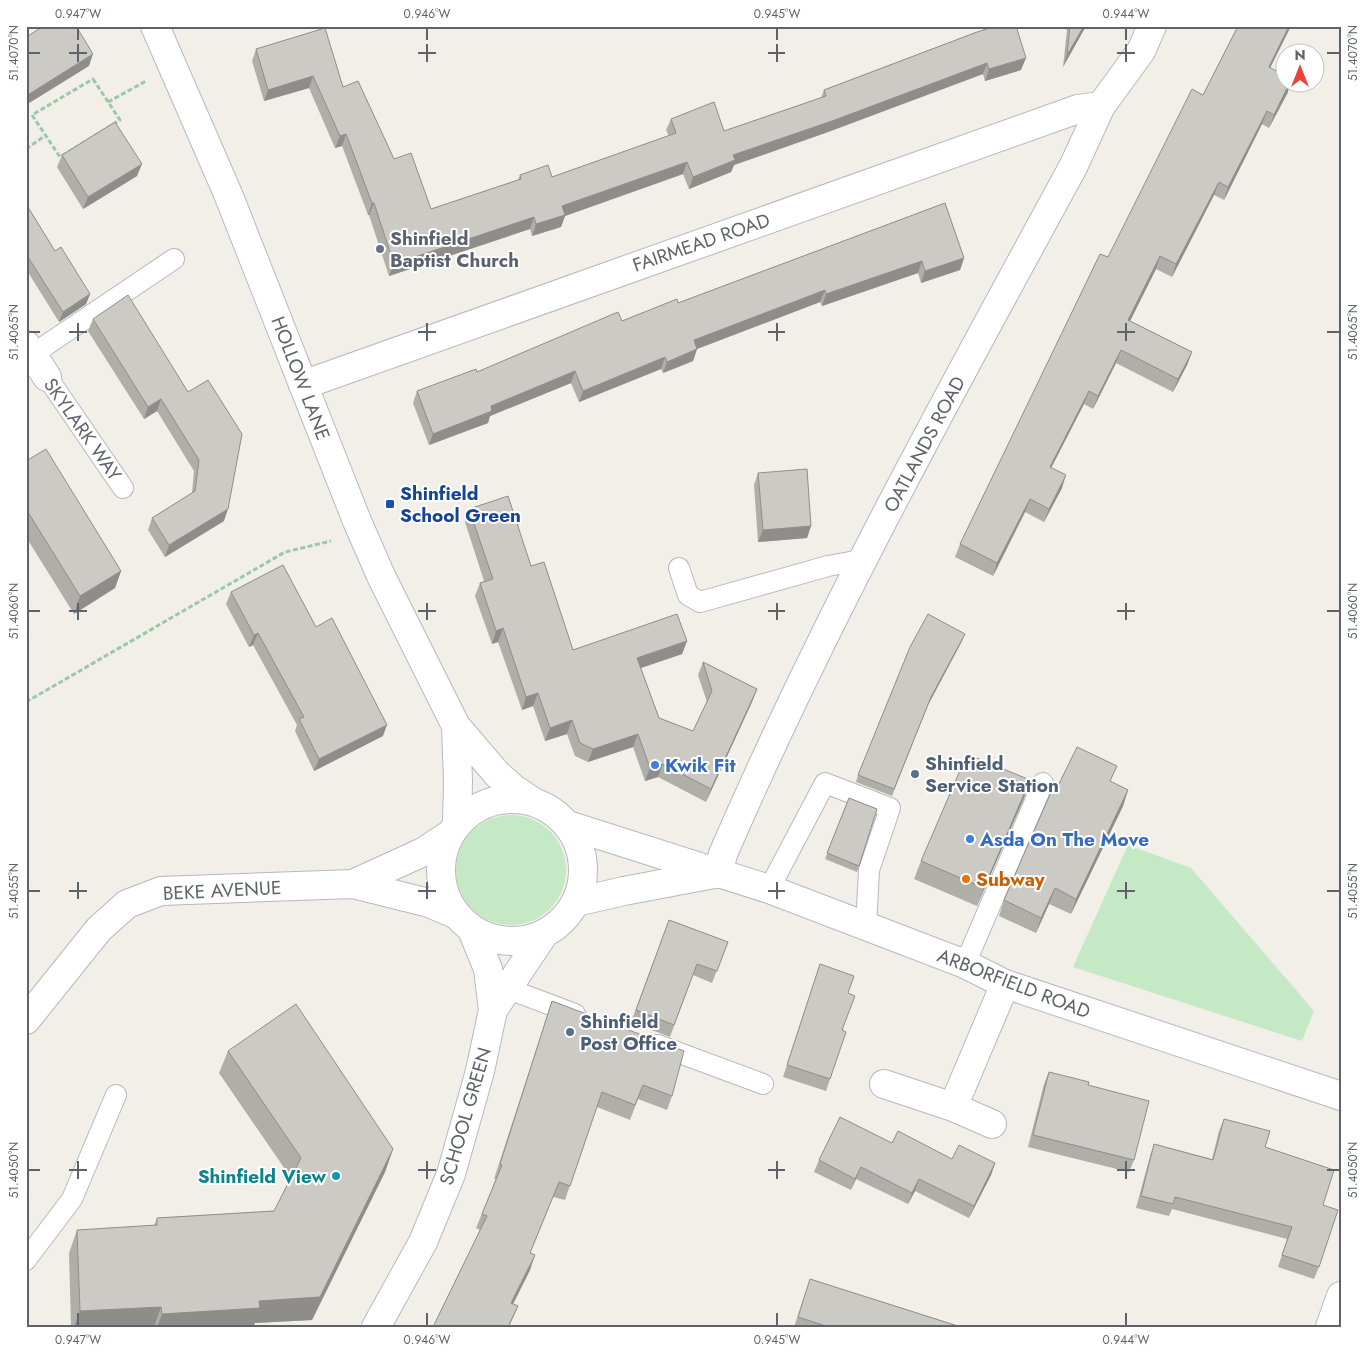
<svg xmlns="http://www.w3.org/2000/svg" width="1367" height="1353" viewBox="0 0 1367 1353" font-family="Jost,sans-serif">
<rect width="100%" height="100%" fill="#f1efe8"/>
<path fill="#c5e8c5" d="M456 870a55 55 0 1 1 110 0a55 55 0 1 1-110 0Z
M1128,845L1191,868L1314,1011L1302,1041L1073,967Z"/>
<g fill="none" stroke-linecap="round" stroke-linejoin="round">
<defs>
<path id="service" d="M33,354L174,259
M47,377L123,488
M679,568L688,595L700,602L828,566L861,560
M769,889L825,783L890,808L869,870L866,926
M965,964L1043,783
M506,988L575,1014
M658,1045L763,1084
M26,1260L72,1199L116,1095"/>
<path id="minor" d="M26,345L47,377
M303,385L1078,109L1101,106
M718,874L723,854C825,618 950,393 1073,167L1101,106L1141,51L1152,26
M353,884L423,852L449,835
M26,1020L99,929L127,904L161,891L353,884L429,903L455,914
M884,1084L953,1107
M992,1124L953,1107L1005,984
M1330,1327L1341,1296"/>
<path id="secondary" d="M155,26L228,194L357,521L381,576L456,726L497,774L514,789L532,801
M456,726L458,781L457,824
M441 870a71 71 0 1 1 142 0a71 71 0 1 1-142 0Z
M568,825L769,889L965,964L1005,984L1341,1096
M576,902L624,891L714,874
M472,930L488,969L493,1010
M376,1327L423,1242L451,1174L480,1071L493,1010L544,934"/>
</defs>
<use href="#service" stroke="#b5b8bc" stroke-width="22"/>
<use href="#minor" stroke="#b5b8bc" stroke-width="30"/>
<use href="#secondary" stroke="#b6babf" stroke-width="30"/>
<path stroke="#9cc7a9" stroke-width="3" stroke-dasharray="5 2.5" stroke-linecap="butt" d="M93,79L120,120L60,157L32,115Z
M108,102L146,81
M26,149L46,135
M26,702L285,552L331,541"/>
<use href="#service" stroke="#fff" stroke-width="20"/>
<use href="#minor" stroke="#fff" stroke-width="28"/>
<use href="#secondary" stroke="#fff" stroke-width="28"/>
</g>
<path fill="#afaea9" d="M1060,26H1086L1063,67L1067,30Z
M1238,26H1291L1270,68L1288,92L1269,128L1262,124L1224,200L1214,195L1172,277L1156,269L1130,321L1192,352L1187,365L1173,392L1116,363L1093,409L1084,404L1051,467L1062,488L1044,522L1025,512L993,576L955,557L960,544L1108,257L1203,95Z
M977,32L1021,70L985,81L983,74L828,132L734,165L731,172L689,189L683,174L565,216L561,227L532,236L530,229L389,276L369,215H368L342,146L335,148L309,88L264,101L252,61L256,49L343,87L394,159L431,209L518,180L520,175L552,177L669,136L666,130L671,119L724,131L821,98L824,90Z
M62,155L137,176L83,209L57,167Z
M945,203L964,258L960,270L921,283L918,273L822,306L820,302L697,349L693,361L663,373L661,369L579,402L571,383L490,416L488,423L429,445L413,403L417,391L477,372L622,321L678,303Z
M26,204L55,251L90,294L86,304L59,322L26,269Z
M93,319L188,392L224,521L165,557L148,530L152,518L192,493L194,471L157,411L144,419L88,331Z
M26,461L121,571L115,588L74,614L26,537Z
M758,473L811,526L807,538L758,542L754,485Z
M469,509L531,566L573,650L687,641L682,654L641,668L659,718L693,731L707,702L698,675L703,662L757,689L752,702L706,802L658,777L645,781L633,747L588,762L575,756L567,734L545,741L533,706L522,710L498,642L492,644L475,596L480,583L484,581L465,522Z
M231,592L316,627L383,736L314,771L295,731L297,725L253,645L249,647L226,604Z
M962,641L928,705L892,796L856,782L858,775Z
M1030,780L1024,798L977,906L914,879L921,861Z
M1111,782L1128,790L1123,806L1071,914L1049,904L1036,933L999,916L1004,900L1057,788Z
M849,798L877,809L857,872L825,859Z
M669,920L728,942L712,983L693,975L670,1037L631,1022Z
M820,964L848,993L843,1030L830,1079L826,1091L783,1077Z
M552,1001L672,1096L667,1110L638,1099L630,1120L597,1107L565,1200L553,1197L530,1253V1270L513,1304L518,1306L509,1327H433L480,1230L476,1228L496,1179H494Z
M228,1051L393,1149L385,1172L312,1320L255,1323L253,1327H71L69,1253L77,1230L154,1226L157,1218L274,1211L291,1178L219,1073Z
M1049,1072L1088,1085L1134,1160L1129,1172L1028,1147L1044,1084Z
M1224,1119L1265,1147L1323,1205L1319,1267L1314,1279L1278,1267L1287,1239L1172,1209L1169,1216L1136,1208L1150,1156L1154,1144L1212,1159L1219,1131Z
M892,1143L952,1159L995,1163L991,1175L969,1218L915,1191L908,1204L856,1179L851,1190L814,1172L819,1160Z
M810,1279L961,1327H794Z"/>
<path fill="#8f8d8a" d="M1084,26H1086L1063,67L1067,55Z
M1289,26H1291L1264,80L1269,67Z
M93,54L89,66L26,105V96Z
M1026,58L1021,70L985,81L989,69Z
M987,63L983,74L828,132L734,165L731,172L689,189L693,177L733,155Z
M313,76L309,88L264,101L268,90Z
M1290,82L1288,92L1269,128L1274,115Z
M1267,111L1262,124L1224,200L1228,187Z
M346,134L342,146L335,148L340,136Z
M687,162L683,174L565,216L561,227L532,236L536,224L562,206Z
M142,164L137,176L83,209L88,197Z
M1219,182L1214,195L1172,277L1176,264Z
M372,203H374L369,215H368Z
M534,217L530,229L389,276L394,264Z
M1160,256L1156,269L1124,333L1128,320Z
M964,258L960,270L921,283L925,271Z
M922,261L918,273L822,306L826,294Z
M825,290L820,302L689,352L694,340Z
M90,294L86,304L59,322L63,312Z
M697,349L693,361L663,373L667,362Z
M1121,350L1116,363L1093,409L1098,396Z
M1192,352L1187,365L1173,392L1178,379Z
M665,357L661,369L579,402L583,391Z
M575,371L571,383L490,416L488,423L429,445L433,434L491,406Z
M1089,391L1084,404L1045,480L1050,467Z
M161,399L157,411L144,419L148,407Z
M1066,475L1062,488L1044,522L1049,509Z
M1030,499L1025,512L993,576L997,563Z
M228,509L224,521L165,557L169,545Z
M811,526L807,538L758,542L763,530Z
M121,571L115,588L74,614L80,596Z
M503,628L498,642L492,644L496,631Z
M258,633L253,645L249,647L254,635Z
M965,634L962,641L928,705L892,796L931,697Z
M687,641L682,654L632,671L637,658Z
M757,689L752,702L706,802L711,789Z
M538,693L533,706L522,710L526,697Z
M572,720L567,734L545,741L550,728Z
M387,725L383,736L314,771L319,759Z
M638,734L633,747L588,762L593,749Z
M663,764L658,777L645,781L650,768Z
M1030,780L1024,798L977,906L984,888Z
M1128,790L1123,806L1071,914L1076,899Z
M1055,888L1049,904L1036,933L1041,918Z
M393,1149L385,1172L312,1320L255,1323L253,1327H157L162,1314Z
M995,1163L991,1175L969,1218L974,1206Z
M861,1167L856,1179L851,1190L855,1179Z
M919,1179L915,1191L908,1204L912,1193Z
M535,1255L530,1270L506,1318L511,1303Z
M161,1307L154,1327H74L80,1311Z"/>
<path fill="#cccac5" stroke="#8f8d8a" d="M44,26H76L93,54L26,96V37Z
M996,26H1016L1026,58L989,69L987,63L832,121L733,155L735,160L693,177L687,162L562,206L565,215L536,224L534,217L394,264L374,203H372L346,134L340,136L313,76L268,90L256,49L325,28L343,87L358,81L394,159L411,153L431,209L521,179L520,175L548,165L552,177L676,133L671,119L714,102L724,131L826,96L824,90L977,32Z
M1070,26H1084L1067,55Z
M1238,26H1289L1269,67L1284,75V82H1290L1274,115L1267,111L1228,187L1219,182L1176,264L1160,256L1128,320L1192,352L1178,379L1121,350L1098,396L1089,391L1050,467L1066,475L1049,509L1030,499L997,563L960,544L1100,254L1108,257L1192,89L1203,95Z
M115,122L142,164L88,197L62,155Z
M945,203L964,258L925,271L922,261L826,294L825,290L694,340L697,349L667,362L665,357L583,391L575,371L491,406L492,411L433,434L417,391L476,369L477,372L618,312L622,321L677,299L678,303Z
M26,204L55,251L61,247L90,294L63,312L26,254Z
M128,295L188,392L208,380L242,434L228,509L169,545L152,518L195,491L199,460L161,399L148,407L93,319Z
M46,449L121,571L80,596L26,509V461Z
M807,469L811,526L763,530L758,473Z
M508,496L531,566L544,562L573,650L677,614L687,641L637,658L659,718L693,731L712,691L703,662L757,689L711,789L663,764L650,768L638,734L593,749L580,743L572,720L550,728L538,693L526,697L503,628L496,631L480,583L493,579L469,509Z
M283,565L316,627L332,618L387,725L319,759L299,719L304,717L258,633L254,635L231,592Z
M928,614L965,634L931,697L894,789L858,775L910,647Z
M1077,747L1117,766L1110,781L1128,790L1076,899L1055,888L1041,918L1004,900L1051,792L1054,786L1057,788Z
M967,754L1030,780L984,888L921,861Z
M849,798L877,809L859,866L827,853Z
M669,920L728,942L717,971L697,964L674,1025L636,1010Z
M820,964L854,976L848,993L855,996L842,1030L846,1032L830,1079L787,1065Z
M552,1001L684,1051L672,1096L643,1085L635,1105L602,1092L570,1186L559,1182L530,1253L535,1255L511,1303L518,1306L508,1327H433L487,1216L482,1214L502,1165L500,1164Z
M296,1004L393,1149L320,1297L259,1301L260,1308L162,1314L161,1307L80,1311L77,1230L157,1225V1218L274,1211L301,1158L228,1051Z
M1049,1072L1089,1082L1088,1085L1149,1101L1134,1160L1033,1135Z
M840,1117L892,1143L898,1131L952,1159L959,1145L995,1163L974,1206L919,1179L912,1193L861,1167L855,1179L819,1160Z
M1224,1119L1270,1131L1265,1147L1334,1170L1323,1205L1338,1210L1319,1267L1282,1255L1292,1227L1175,1197L1173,1204L1141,1196L1154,1144L1213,1160Z
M810,1279L961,1327H829L798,1317Z"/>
<path fill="none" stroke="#5f6368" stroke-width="2" d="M78,28V40M427,28V40M777,28V40M1126,28V40M78,44V62M427,44V62M777,44V62M1126,44V62M28,53H40M69,53H87M418,53H436M768,53H785M1117,53H1135M1327,53H1340M78,323V341M427,323V341M777,323V341M1126,323V341M28,332H40M69,332H87M418,332H436M768,332H785M1117,332H1135M1327,332H1340M78,603V620M427,603V620M777,603V620M1126,603V620M28,611H40M69,611H87M418,611H436M768,611H785M1117,611H1135M1327,611H1340M78,882V899M427,882V899M777,882V899M1126,882V899M28,891H40M69,891H87M418,891H436M768,891H785M1117,891H1135M1327,891H1340M78,1161V1179M427,1161V1179M777,1161V1179M1126,1161V1179M28,1170H40M69,1170H87M418,1170H436M768,1170H785M1117,1170H1135M1327,1170H1340M78,1313V1326M427,1313V1326M777,1313V1326M1126,1313V1326"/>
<circle fill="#6b7280" stroke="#fff" stroke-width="2" cx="380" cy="249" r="5"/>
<rect fill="#1a4fb4" stroke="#fff" stroke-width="2" x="385" y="499" width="10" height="10" rx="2.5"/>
<g fill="#3f7fe0" stroke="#fff" stroke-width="2">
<circle cx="655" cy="765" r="5"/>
<circle cx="970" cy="839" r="5"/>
</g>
<g fill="#5c6f8a" stroke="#fff" stroke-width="2">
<circle cx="915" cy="774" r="5"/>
<circle cx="570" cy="1032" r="5"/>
</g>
<circle fill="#e8710a" stroke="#fff" stroke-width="2" cx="966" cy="879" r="5"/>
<circle fill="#0f9aa8" stroke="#fff" stroke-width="2" cx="336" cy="1176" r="5"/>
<g text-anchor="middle" stroke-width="4" stroke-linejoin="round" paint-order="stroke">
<g font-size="19" font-weight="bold" fill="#5b616d" stroke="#fff" text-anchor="start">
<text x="390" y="245">Shinfield<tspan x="390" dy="22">Baptist Church</tspan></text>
</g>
<g font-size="19" fill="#5f6368" stroke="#fff">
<text transform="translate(701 242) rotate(-19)" y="7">FAIRMEAD ROAD</text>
<text transform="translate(301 378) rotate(69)" y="7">HOLLOW LANE</text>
<text transform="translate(83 429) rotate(55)" y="7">SKYLARK WAY</text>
<text transform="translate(924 444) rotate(-62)" y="7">OATLANDS ROAD</text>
<text transform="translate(222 890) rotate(-3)" y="7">BEKE AVENUE</text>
<text transform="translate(1014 983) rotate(21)" y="7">ARBORFIELD ROAD</text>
<text transform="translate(465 1116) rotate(-74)" y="7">SCHOOL GREEN</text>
</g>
<g font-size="19" font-weight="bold" fill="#164399" stroke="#fff" text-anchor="start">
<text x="400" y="500">Shinfield<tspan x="400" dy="22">School Green</tspan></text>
</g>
<g font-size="19" font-weight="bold" fill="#4e5e75" stroke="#fff" text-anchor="start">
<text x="925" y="770">Shinfield<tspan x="925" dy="22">Service Station</tspan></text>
<text x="580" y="1028">Shinfield<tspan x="580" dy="22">Post Office</tspan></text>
</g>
<g font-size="19" font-weight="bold" fill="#366cbe" stroke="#fff" text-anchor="start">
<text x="665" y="772">Kwik Fit</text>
<text x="980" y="846">Asda On The Move</text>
</g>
<g font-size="19" font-weight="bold" fill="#c56008" stroke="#fff" text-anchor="start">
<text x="976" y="886">Subway</text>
</g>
<g font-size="19" font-weight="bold" fill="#0d838f" stroke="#fff" text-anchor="end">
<text x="326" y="1183">Shinfield View</text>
</g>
</g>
<rect width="1367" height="1353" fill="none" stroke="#ffffff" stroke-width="55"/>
<g transform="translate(1300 68)"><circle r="24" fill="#ffffff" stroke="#bfc1c3"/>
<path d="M0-4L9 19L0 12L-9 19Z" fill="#ea4335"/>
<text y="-8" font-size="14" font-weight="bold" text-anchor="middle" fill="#5f6368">N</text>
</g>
<rect x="28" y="28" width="1312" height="1298" fill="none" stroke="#5f6368" stroke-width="2"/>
<g font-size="12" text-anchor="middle" fill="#5f6368">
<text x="78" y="18">0.947°W</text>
<text x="427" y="18">0.946°W</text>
<text x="777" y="18">0.945°W</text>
<text x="1126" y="18">0.944°W</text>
<text transform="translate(14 53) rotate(-90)" y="4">51.4070°N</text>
<text transform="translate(1353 53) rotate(-90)" y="4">51.4070°N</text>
<text transform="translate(14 332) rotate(-90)" y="4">51.4065°N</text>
<text transform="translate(1353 332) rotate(-90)" y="4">51.4065°N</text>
<text transform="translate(14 611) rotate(-90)" y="4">51.4060°N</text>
<text transform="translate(1353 611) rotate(-90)" y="4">51.4060°N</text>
<text transform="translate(14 891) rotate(-90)" y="4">51.4055°N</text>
<text transform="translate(1353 891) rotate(-90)" y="4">51.4055°N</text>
<text transform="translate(14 1170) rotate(-90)" y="4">51.4050°N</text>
<text transform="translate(1353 1170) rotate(-90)" y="4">51.4050°N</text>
<text x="78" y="1344">0.947°W</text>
<text x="427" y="1344">0.946°W</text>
<text x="777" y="1344">0.945°W</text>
<text x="1126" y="1344">0.944°W</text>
</g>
</svg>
